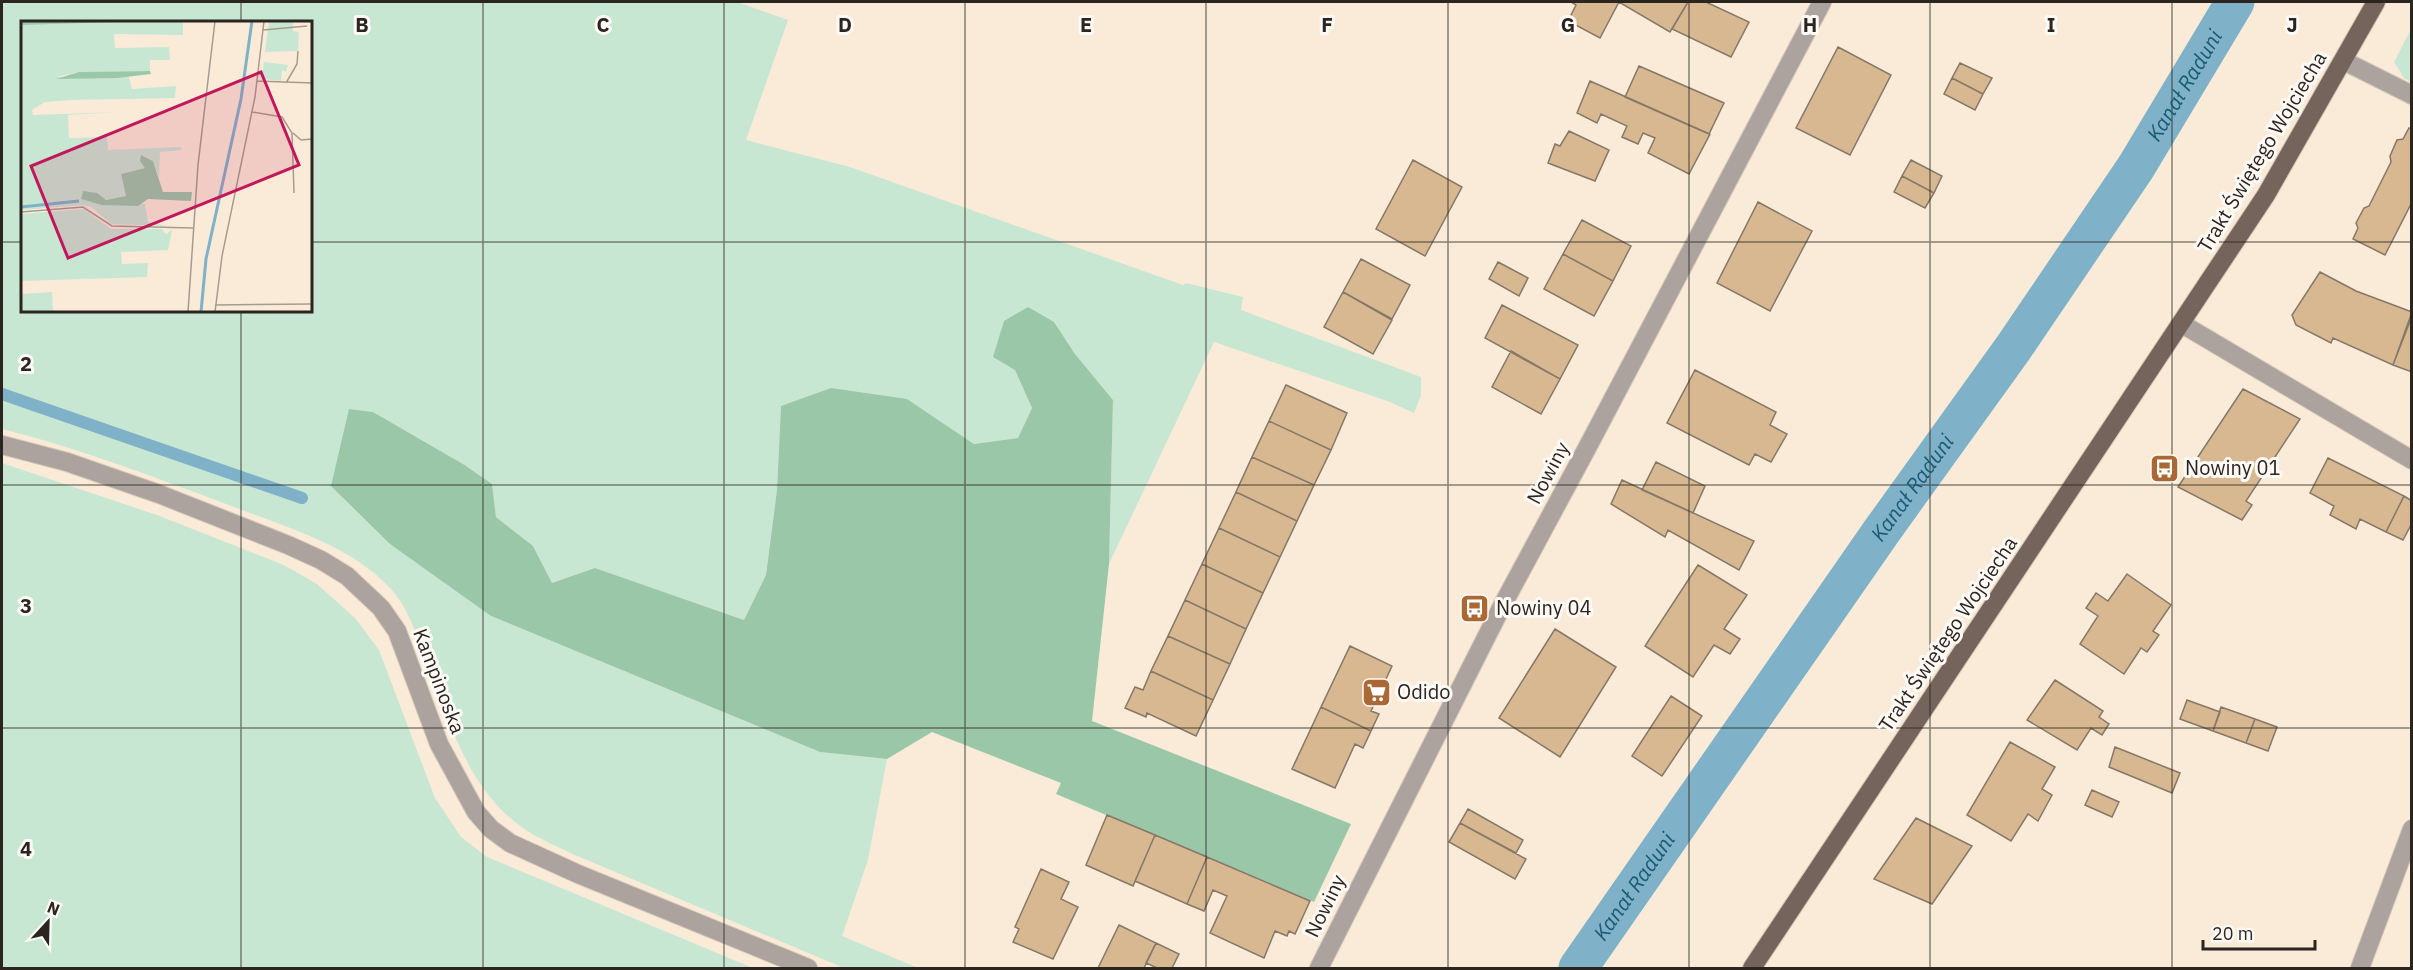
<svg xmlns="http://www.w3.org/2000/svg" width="2413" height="970" viewBox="0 0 2413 970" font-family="'IBM Plex Sans',sans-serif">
<rect width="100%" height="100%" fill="#f9ebd8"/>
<path fill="#c8e7d2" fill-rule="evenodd" d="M2,2H737L788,20L746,140L850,167L1183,285L1186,283L1243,297L1241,310L1421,377V395L1414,413L1390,402L1214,342L1109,564L1113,400L1075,354L1054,322L1015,370L1032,408L1018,438L974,444L907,399L781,406L777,490L766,575L744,620L595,568L552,583L533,546L496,517L492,484L463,464L373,412L349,409L491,616L820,752L887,759L868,860L842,936L918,968H844L575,855C556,846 536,838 519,825C467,787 448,718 426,661C417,637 409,608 390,588C350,544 280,525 226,504C152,476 78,448 2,429ZM22,22H310V310H22Z
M2411,29V82L2404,78L2394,62Z
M2,463L157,515L284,565L317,584L355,618L379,650L435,798L461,837L487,857L753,968H2Z"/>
<path fill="#9bc7a9" d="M1028,307L1054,322L1075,354L1113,400L1109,564L1092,721L1351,824L1314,902L1056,794L1061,783L932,732L887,759L820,752L491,616L390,544L331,486L349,409L373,412L463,464L492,484L496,517L533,546L552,583L595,568L744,620L766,575L777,490L781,406L831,388L907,399L974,444L1018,438L1032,408L1015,370L993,357L1004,321Z"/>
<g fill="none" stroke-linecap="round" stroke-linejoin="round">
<path stroke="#7fb2c9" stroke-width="12" d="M2,394L302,498"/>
<path stroke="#7fb2c9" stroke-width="39" id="s1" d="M1578,968L1881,532L2014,347L2136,167L2235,2"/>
</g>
<path fill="#d7b890" stroke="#857868" stroke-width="1.5" d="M1571,2H1688L1670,32L1619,2L1600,38L1568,21L1576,5Z
M1688,2H1706L1749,22L1731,57L1672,29Z
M1838,47L1891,75L1850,155L1796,128Z
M1960,63L1992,78L1983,94L1952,78Z
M1639,66L1724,103L1709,134L1625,97Z
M1952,78L1983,94L1975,110L1944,94Z
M1590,81L1710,134L1689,174L1648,153L1655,138L1643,133L1638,144L1622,137L1627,126L1601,114L1597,123L1577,113Z
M2409,128L2412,129V202L2385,255L2353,239L2358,228L2356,223L2364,208L2369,206L2391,162L2390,156L2397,140L2403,139Z
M1569,131L1609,150L1595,181L1548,163L1555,144L1560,146Z
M1413,160L1462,187L1425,256L1376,229Z
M1911,160L1942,176L1934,193L1902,176Z
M1902,176L1934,193L1925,208L1894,192Z
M1758,202L1812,231L1770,311L1717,283Z
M1582,220L1631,246L1613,281L1563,254Z
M1563,254L1613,281L1594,316L1544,289Z
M1361,259L1410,285L1392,319L1343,292Z
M1498,262L1528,278L1519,296L1489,279Z
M2320,272L2356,291L2412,312L2393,365L2333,338L2331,343L2296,325L2292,315Z
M1343,292L1392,320L1373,354L1324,327Z
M1502,305L1578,345L1560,379L1485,338Z
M2412,316V372L2393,365Z
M1511,351L1560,379L1541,414L1492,387Z
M1695,370L1776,412L1770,425L1787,434L1771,462L1755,454L1749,465L1667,423Z
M1286,385L1347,413L1331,450L1269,421Z
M2243,389L2300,419L2246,501L2252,505L2242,520L2178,487Z
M1269,421L1331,450L1314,485L1252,457Z
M1252,457L1314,485L1297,521L1236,492Z
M2328,458L2404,496L2386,532L2360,519L2356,529L2330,515L2334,506L2310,493Z
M1656,462L1705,486L1693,513L1642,490Z
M1622,480L1754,541L1739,570L1668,530L1665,537L1611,504Z
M1236,492L1297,521L1280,557L1219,528Z
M2404,496L2412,501V523L2403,540L2386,532Z
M1219,528L1280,557L1263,593L1202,564Z
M1202,564L1263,593L1246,629L1185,600Z
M1698,565L1747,595L1724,629L1740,639L1730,654L1714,645L1693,677L1645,646Z
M2127,574L2171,605L2153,631L2159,635L2147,652L2141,648L2124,674L2080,644L2098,616L2086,608L2096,593L2108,601Z
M1185,600L1246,629L1230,664L1168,636Z
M1555,629L1616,667L1560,757L1499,718Z
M1168,636L1230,664L1213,700L1151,671Z
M1350,646L1392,666L1371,711L1379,714L1371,731L1321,707Z
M1151,671L1213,700L1196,736L1147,713L1146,717L1125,708L1135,687L1143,690Z
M2055,680L2103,711L2099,717L2109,724L2102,735L2091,728L2077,750L2027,720Z
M1671,696L1702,716L1662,776L1632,756Z
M2187,700L2220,712L2213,731L2180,719Z
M1321,707L1371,731L1363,748L1355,744L1335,788L1292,769Z
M2221,707L2255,719L2246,743L2213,731Z
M2255,719L2277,727L2268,751L2246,743Z
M2010,742L2055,767L2042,789L2052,795L2038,821L2028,814L2011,841L1967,815Z
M2115,747L2180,773L2172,793L2109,767Z
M2092,790L2119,802L2112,817L2085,805Z
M1468,809L1523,840L1516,853L1460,823Z
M1107,815L1155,835L1133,886L1086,865Z
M1916,818L1972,846L1932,904L1874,879Z
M1460,823L1526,859L1515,879L1449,842Z
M1155,835L1207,857L1187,904L1135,881Z
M1207,857L1310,901L1295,934L1289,931L1287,936L1275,931L1264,958L1210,933L1227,896L1213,890L1204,911L1187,904Z
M1041,869L1069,882L1061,899L1078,907L1053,959L1013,942L1019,929L1015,927Z
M1119,925L1156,943L1144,968H1098Z
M1156,943L1179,954L1172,968H1157L1146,963Z"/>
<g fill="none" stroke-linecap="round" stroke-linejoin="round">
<defs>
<path id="minor" d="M2344,61L2412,95
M2182,324L2412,460
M2,445L67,462L159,494L288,545L321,560L347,576L381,608L397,631L439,744L476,812L491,829L510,843L578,874L808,968
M1319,968L1502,606L1586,450L1822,2
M2360,968L2412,829"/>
<path id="major" d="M1752,968L2266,195L2376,2"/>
</defs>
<use href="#minor" stroke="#d4c7b7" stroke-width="20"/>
<use href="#major" stroke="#d4c7b7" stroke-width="20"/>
<use href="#minor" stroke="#aca29e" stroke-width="18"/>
<use href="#major" stroke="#75645c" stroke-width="18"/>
</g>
<path fill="none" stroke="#2a251e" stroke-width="1.5" stroke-opacity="0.55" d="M241,2V22M483,2V968M724,2V968M965,2V968M1206,2V968M1448,2V968M1689,2V968M1930,2V968M2172,2V968M2,242H22M310,242H2412M241,310V968M2,485H2412M2,728H2412"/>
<defs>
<symbol id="bus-square" viewBox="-11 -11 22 22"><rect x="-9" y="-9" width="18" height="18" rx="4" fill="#aa6834" stroke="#fdfaf6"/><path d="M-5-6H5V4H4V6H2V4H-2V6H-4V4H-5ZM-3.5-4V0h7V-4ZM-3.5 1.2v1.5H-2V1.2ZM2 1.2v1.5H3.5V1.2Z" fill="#fff"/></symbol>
<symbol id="supermarket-square" viewBox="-11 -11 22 22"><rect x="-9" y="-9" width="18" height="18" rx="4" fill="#aa6834" stroke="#fdfaf6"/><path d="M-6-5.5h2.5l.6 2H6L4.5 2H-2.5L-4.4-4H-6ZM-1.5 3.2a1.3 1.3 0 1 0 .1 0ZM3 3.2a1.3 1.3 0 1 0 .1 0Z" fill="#fff"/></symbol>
</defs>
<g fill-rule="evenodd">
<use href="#bus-square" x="2148" y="452" width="33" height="33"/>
<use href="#bus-square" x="1458" y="592" width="33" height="33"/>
<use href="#supermarket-square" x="1360" y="676" width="33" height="33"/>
</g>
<g text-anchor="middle" stroke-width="6" stroke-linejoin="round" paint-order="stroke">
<g font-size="20" fill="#2a251e" stroke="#fdfaf6">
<text transform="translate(2262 152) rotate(-59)" y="7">Trakt Świętego Wojciecha</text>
<text transform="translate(1548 473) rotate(-62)" y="7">Nowiny</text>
<text transform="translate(1948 634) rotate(-56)" y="7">Trakt Świętego Wojciecha</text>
<text transform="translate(439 681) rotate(69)" y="7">Kampinoska</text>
<text transform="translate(1325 906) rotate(-64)" y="7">Nowiny</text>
</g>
<g font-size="20" fill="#2a251e" stroke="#fdfaf6" text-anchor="start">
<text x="2185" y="475">Nowiny 01</text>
<text x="1496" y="615">Nowiny 04</text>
<text x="1397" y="699">Odido</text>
</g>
<g font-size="21" font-style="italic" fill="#1a5b73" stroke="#fdfaf6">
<text dy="7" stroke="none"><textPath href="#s1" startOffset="1071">Kanał Raduni</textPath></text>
<text dy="7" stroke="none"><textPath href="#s1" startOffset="585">Kanał Raduni</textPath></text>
<text dy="7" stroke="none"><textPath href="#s1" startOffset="99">Kanał Raduni</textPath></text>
</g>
</g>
<g transform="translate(21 21)">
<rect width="291" height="291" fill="#f9ebd8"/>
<path d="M0,0H190L162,1V14L93,13L94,27L148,26L149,39H129V50L58,51L35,56L96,57L107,53L111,68L155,65L154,77L50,79L24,81L11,89L12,94L98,91L47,94L48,117L86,116L87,129L160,126L161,129L139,131L138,156L132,140L123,135L124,147L100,153L105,175L85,179L77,175L81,184L124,183L127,201L147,205L91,203L70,186L62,184L0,189ZM248,0H272V10L278,11L277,30L244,31ZM243,41L267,44L265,51L261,49L260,60L241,58ZM63,188L90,208H141L145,213L151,209L147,229L100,231L101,243L127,242L126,256L0,260V193ZM31,271L32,291H0V273Z" fill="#c8e7d2"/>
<path d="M0,0H127L0,4ZM129,50L130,53L96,57L35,58L58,51ZM120,134L132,140L142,171H171L170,180L127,178L117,185L81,184L60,178L62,170L76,172L85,179L105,175L100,153L124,147L119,140Z" fill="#9bc7a9"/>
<path fill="none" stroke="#7fb2c9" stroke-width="3" d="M0,186L58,180M180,291L185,238L220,78L231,0"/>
<path fill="none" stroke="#a69c8e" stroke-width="1.5" d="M242,9L286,5M236,60L291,62M265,62L276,43L277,30M231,91L261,96L271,112L273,172M272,112L280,119L291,118M0,191L62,186L91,205L172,207M194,284L291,283M167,291L177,144L194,0M194,291L201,235L234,76L243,0"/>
<path fill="#c2185b" fill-opacity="0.15" stroke="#c2185b" stroke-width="3" d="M240,51L278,144L47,237L10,145Z"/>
<rect width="291" height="291" fill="none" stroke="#2a251e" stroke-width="3"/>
</g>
<g font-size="20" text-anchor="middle" font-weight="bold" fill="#2a251e" stroke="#fdfaf6" stroke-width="6" stroke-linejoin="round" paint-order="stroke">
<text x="362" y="32">B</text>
<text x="603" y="32">C</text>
<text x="845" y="32">D</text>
<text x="1086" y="32">E</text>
<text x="1327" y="32">F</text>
<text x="1568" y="32">G</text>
<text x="1810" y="32">H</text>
<text x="2051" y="32">I</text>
<text x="2292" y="32">J</text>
<text x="26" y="371">2</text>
<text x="26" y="613">3</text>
<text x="26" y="856">4</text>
</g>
<rect width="2413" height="970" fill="none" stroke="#2a251e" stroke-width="6"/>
<g transform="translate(48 922) rotate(22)" stroke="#fdfaf6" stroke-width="4.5" paint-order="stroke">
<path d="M0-4.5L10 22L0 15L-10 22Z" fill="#2a251e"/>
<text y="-9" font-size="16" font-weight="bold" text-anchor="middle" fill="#2a251e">N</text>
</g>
<path d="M2203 940v9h112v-9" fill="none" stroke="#2a251e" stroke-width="3"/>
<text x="2212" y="940" font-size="18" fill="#2a251e" stroke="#fdfaf6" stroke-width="4.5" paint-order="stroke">20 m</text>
</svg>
